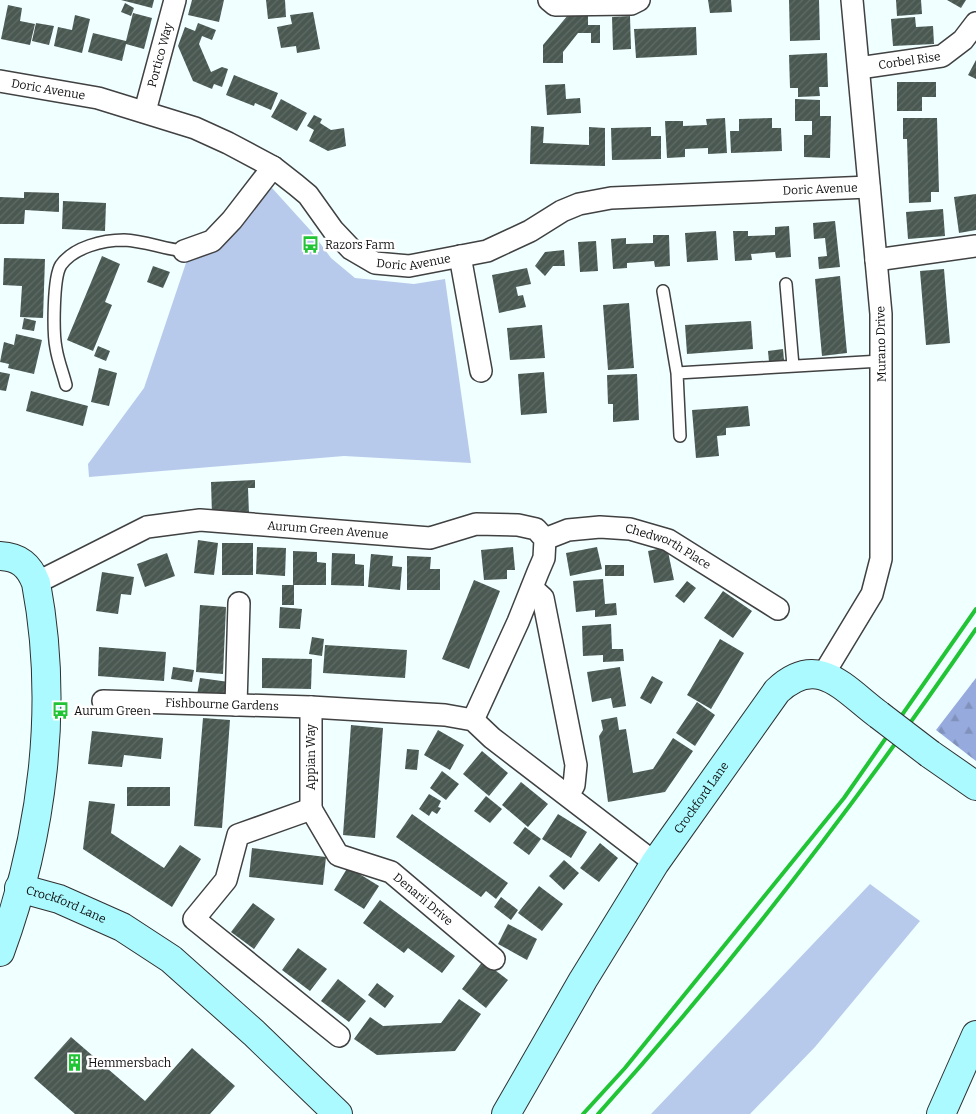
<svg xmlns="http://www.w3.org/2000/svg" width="976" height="1114" viewBox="0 0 976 1114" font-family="Bitter,serif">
<defs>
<pattern id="forest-firs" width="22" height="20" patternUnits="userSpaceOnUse" patternTransform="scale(1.25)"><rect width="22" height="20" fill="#96aadd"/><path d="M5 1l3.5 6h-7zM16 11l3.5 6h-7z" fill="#8091bc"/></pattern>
<pattern id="building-hatch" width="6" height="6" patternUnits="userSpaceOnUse" patternTransform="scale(1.25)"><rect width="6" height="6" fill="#4a5852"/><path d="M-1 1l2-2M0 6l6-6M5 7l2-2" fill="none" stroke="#606b66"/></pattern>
</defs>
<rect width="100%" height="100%" fill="#f0ffff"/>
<path fill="url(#forest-firs)" d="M976,678V761L936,730Z"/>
<path fill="#b8caeb" d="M272,188L311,231L331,258L355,278L414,284L445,279L471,463L344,456L89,477L88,464L144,388L189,254L215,246Z
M870,884L920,921L815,1047L750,1114H651Z"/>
<path fill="url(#building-hatch)" d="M121,0H154L152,8Z
M192,0H224L219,22L188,15Z
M266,0H285L286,17L268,19Z
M708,0H731L732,12L710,13Z
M789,0H819L820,40L790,41Z
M896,0H921L922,14L897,16Z
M947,0H966L961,8Z
M125,3L134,8L131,16L121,12Z
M8,5L22,8L20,21L35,24L30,45L1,39Z
M313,12L320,49L297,53L296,46L281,48L277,27L292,24L290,15Z
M133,13L152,18L144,49L126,44L122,61L88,52L93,33L126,41Z
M588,14V25H600V43H591V33H578L563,52V63H543V45L568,15Z
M75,15L90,19L82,53L54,46L58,27L72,30Z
M630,16L631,49L613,50L612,17Z
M915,17L916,27L933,26L934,44L893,46L891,19Z
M36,23L54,26L49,45L32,41Z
M198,23L216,30L212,40L202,36L199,44L211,72L222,67L228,69L222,87L214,84L212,89L193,81L178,46L185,27L195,31Z
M696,27L697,55L636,58L634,29Z
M827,53L828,87H819L820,96L798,97V88H790L789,55Z
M976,60V79L968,75Z
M234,75L278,93L271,110L255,103L254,106L226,95Z
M897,82H936V97H922V111H897Z
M565,84L566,99L580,98L581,113L547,115L545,85Z
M281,99L307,113L297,131L271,117Z
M795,99L820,100V116H831L830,158L804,157V135H812V121H795Z
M314,115L322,119L320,123L331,130L344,128L346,146L328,151L309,141L314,130L307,126Z
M725,118L727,153L708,154V148L685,149V157L667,158L665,121H683V126L707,125L706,119Z
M772,118V128H781L782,151L731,153L730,131H739V119Z
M903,118H937L939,192H931V202L909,203L907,139H903Z
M531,126L544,127L543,143L589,145V127L605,128V166L530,164Z
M651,127V136H661V159L612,160L611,128Z
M24,192L59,193V212L25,210L24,224H0V197L24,198Z
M976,194V230L959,233L954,197Z
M63,201L106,203L105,231L62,229Z
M943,209L945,236L908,239L906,212Z
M835,221L840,267L819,269L818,257L827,256L825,238L814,239L813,223Z
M789,226L791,257L776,258L775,252L751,254L752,260L735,261L733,231H748V236L775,235V227Z
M716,231L718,260L687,262L685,233Z
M653,235H669L670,266L655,267L654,261L627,263V268L613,269L611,239L626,238V244L653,243Z
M596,241L598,271L580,272L578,242Z
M564,250L565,266H553L545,276L535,266L545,252Z
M102,256L120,264L105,302L112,305L93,351L67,340Z
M4,258L45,259L43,318L20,317L22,286L3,285Z
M153,266L170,272L163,288L147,282Z
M527,268L531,284L516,287L518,296L523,295L526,307L499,313L492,275Z
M944,269L950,343L926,345L920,271Z
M840,276L847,353L822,356L815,279Z
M629,303L634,368L608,370L603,305Z
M24,318L36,321L34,331L22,329Z
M751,321L753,349L687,354L685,325Z
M542,325L545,358L510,360L507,328Z
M16,334L42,340L34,374L8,368L9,364L0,362L4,342L14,345Z
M98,346L110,351L106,361L94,356Z
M783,349L784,360L769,362L768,351Z
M99,368L117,373L109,406L91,402Z
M0,372L10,374L6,391L0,390Z
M544,372L547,413L521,415L518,374Z
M637,374L639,420L613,422V404H608L607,375Z
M31,391L88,406L83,426L26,411Z
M748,406L750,426L726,428V435L717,436L719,456L696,458L692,410Z
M255,480V488H248L249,514L212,515L211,482Z
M198,540L218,543L214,575L194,573Z
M222,543H253V575H222Z
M257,547L286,548L285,576L256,574Z
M513,547L515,570H507V579L484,580L481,550Z
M597,547L602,569L570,576L566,553Z
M667,547L674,580L654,583L648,551Z
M293,551L317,552V562L326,563V585H293Z
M167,553L175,576L145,587L137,564Z
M332,553L355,554V564L364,565V586L331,585Z
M371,554L393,556L392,566L402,567L400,590L368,587Z
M407,556L431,557L430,569H440V590H407Z
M605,565H624V576H605Z
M102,572L134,577L131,595L121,594L118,614L96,611Z
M603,579L605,604L616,603L617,615L595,617V610L576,612L573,581Z
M474,580L500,591L469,669L442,659Z
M687,581L696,588L684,603L675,596Z
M282,585H294V605H282Z
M723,591L752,611L733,638L704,618Z
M200,605L226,607L223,674L196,672Z
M280,607L302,609L300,629L279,628Z
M611,624L612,649H623L624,661L603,662V655L583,656L582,626Z
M312,637L324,639L322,656L309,654Z
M720,639L744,653L711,709L687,695Z
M325,645L407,650L405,678L323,673Z
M99,647L166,652L164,681L98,676Z
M262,658L312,659L311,689L262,688Z
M173,667L194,670L192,682L171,679Z
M620,667L626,706L613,708L611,698L592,702L587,672Z
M652,676L663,682L651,704L640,698Z
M200,678L236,683L232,706L196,701Z
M697,702L715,715L695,746L676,733Z
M617,717L619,730L626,729L633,773L653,769L673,738L693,751L665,792L608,802L599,736L603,730L601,720Z
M203,718L230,720L222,828L194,826Z
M351,725L383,728L375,838L343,835Z
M438,730L464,745L450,770L424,755Z
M92,731L163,738L161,759L124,755L122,767L88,764Z
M407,749L419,750L417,770L405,769Z
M482,751L508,773L489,796L463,774Z
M442,771L459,784L446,800L430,788Z
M521,782L548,804L528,827L502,805Z
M127,787H170V806H127Z
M429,794L441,801L438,807L441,808L437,814L432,811L429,816L419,809Z
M486,796L502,809L490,823L474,811Z
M89,801L115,804L111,833L164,868L180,845L201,859L172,907L83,849Z
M412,814L508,883L496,899L486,891L481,897L396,837Z
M558,814L587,832L571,858L542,839Z
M525,827L541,839L529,855L513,843Z
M600,843L618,858L599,882L580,868Z
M252,848L326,857L323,885L249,877Z
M564,860L579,873L564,890L549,876Z
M348,867L379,886L364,909L334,890Z
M539,886L563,904L542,931L518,913Z
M501,897L518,910L511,920L494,907Z
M380,900L455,956L442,973L408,948L404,953L363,923Z
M253,903L275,919L254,949L231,932Z
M508,924L537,939L527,960L498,944Z
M298,948L327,969L310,991L282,970Z
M483,961L508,980L486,1008L462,989Z
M338,979L366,1001L349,1022L321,1001Z
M377,983L394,996L385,1008L368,995Z
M459,999L481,1014L455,1051L377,1055L354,1039L370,1017L383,1026L441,1023Z
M71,1037L145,1101L192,1048L235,1086L210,1114H75L34,1078Z"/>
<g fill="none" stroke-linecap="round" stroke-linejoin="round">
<defs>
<path id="lane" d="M786,284L793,366
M663,291L677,373L680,436
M677,373L881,361
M66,385C63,373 58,361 56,348C53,333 53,277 61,265C74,247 103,240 124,240C145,241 164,249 184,251"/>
<g id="street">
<path d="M549,0L555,5L631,4L639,0"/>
<path id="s1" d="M859,68L942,56L963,40L976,23"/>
<path id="s2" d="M0,81L98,98L195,128L228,143L273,167L296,185L308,195L333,230L351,249L375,263L409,266L487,251L530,231L562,211L579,204L611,198L869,187"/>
<path id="s3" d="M145,111L175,0"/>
<path d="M184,251L212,241L232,220L273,167"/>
<path d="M460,256L481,371"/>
<path d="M876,260L976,246"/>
<path id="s4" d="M545,539L568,530L600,527L630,529L668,540L778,609"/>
<path id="s5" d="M36,583L147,527L200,520L430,538L476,524L518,525L536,529L545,539L544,558L538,572L518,622L473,720"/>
<path d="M532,588L543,598L576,765L574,785L568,795"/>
<path d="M823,675L872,594L881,559V314L852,0"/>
<path id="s6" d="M103,701L311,707L445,715L473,720L492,738L655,863"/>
<path d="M236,705L239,603"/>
<path d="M311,707V809"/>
<path d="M311,809L238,835L226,880L194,919L339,1036"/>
<path id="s7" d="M311,809L338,855L391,872L494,959"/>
</g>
<g id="secondary">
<path d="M0,556C19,557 29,565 36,583C59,705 43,835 0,952"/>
<path d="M930,754L976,786"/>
<path id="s8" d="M19,888L59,899L122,927L171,959L254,1033L338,1114"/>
<path id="s9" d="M506,1114L583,980L655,863L777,691C818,652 844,689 879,715"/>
<path d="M941,1114L976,1035"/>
</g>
</defs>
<use href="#lane" stroke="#414141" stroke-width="14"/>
<use href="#street" stroke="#414141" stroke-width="24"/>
<use href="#secondary" stroke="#303030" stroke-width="30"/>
<use href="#lane" stroke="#fff" stroke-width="11"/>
<use href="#street" stroke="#fff" stroke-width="21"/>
<use href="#secondary" stroke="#abfaff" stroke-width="28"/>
<path stroke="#21c435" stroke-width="4" d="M583,1114L625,1068L844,798L976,609
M598,1114C735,962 860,798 976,629"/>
<defs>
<path id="secondary-bridge" d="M879,715L930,754"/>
</defs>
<use href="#secondary-bridge" stroke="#303030" stroke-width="30" stroke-linecap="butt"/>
<use href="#secondary-bridge" stroke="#abfaff" stroke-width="28"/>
</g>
<defs>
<symbol id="bus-bare" viewBox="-9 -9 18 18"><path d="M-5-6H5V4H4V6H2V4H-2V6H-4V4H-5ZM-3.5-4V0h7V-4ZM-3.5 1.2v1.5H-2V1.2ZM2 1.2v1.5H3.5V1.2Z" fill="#21c435" stroke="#fff" stroke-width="2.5" paint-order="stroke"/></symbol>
<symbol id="building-bare" viewBox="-9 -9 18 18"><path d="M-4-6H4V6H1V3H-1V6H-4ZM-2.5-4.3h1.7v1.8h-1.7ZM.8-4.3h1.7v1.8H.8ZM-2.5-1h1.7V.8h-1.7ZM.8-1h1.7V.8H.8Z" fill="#21c435" stroke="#fff" stroke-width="2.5" paint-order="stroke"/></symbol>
</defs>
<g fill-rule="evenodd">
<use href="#bus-bare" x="298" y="232" width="25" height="25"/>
<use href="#bus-bare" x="48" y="698" width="25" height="25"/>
<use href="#building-bare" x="62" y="1050" width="25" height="25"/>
</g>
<g text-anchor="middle" stroke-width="5" stroke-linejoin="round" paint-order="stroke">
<g font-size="12" fill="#0e0e0e" stroke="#fff">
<text dy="4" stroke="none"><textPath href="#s3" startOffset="58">Portico Way</textPath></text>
<text dy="4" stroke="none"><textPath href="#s1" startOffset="51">Corbel Rise</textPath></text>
<text dy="4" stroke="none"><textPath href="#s2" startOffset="49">Doric Avenue</textPath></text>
<text dy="4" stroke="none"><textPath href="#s2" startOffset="889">Doric Avenue</textPath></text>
<text dy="4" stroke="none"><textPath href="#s2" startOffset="469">Doric Avenue</textPath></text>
<text transform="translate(881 344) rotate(-91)" y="4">Murano Drive</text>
<text dy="4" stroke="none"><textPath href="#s5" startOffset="306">Aurum Green Avenue</textPath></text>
<text dy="4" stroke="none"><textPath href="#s4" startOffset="129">Chedworth Place</textPath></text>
<text dy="4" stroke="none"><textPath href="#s6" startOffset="119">Fishbourne Gardens</textPath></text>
<text transform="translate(311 757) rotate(-90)" y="4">Appian Way</text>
<text dy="4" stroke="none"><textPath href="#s9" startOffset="372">Crockford Lane</textPath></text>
<text dy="4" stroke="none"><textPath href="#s7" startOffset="151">Denarii Drive</textPath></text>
<text dy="4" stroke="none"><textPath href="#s8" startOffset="50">Crockford Lane</textPath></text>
</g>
<g font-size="12" fill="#0e0e0e" stroke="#fff" text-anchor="start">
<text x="325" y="249">Razors Farm</text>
<text x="74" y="715">Aurum Green</text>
<text x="88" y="1067">Hemmersbach</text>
</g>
</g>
</svg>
